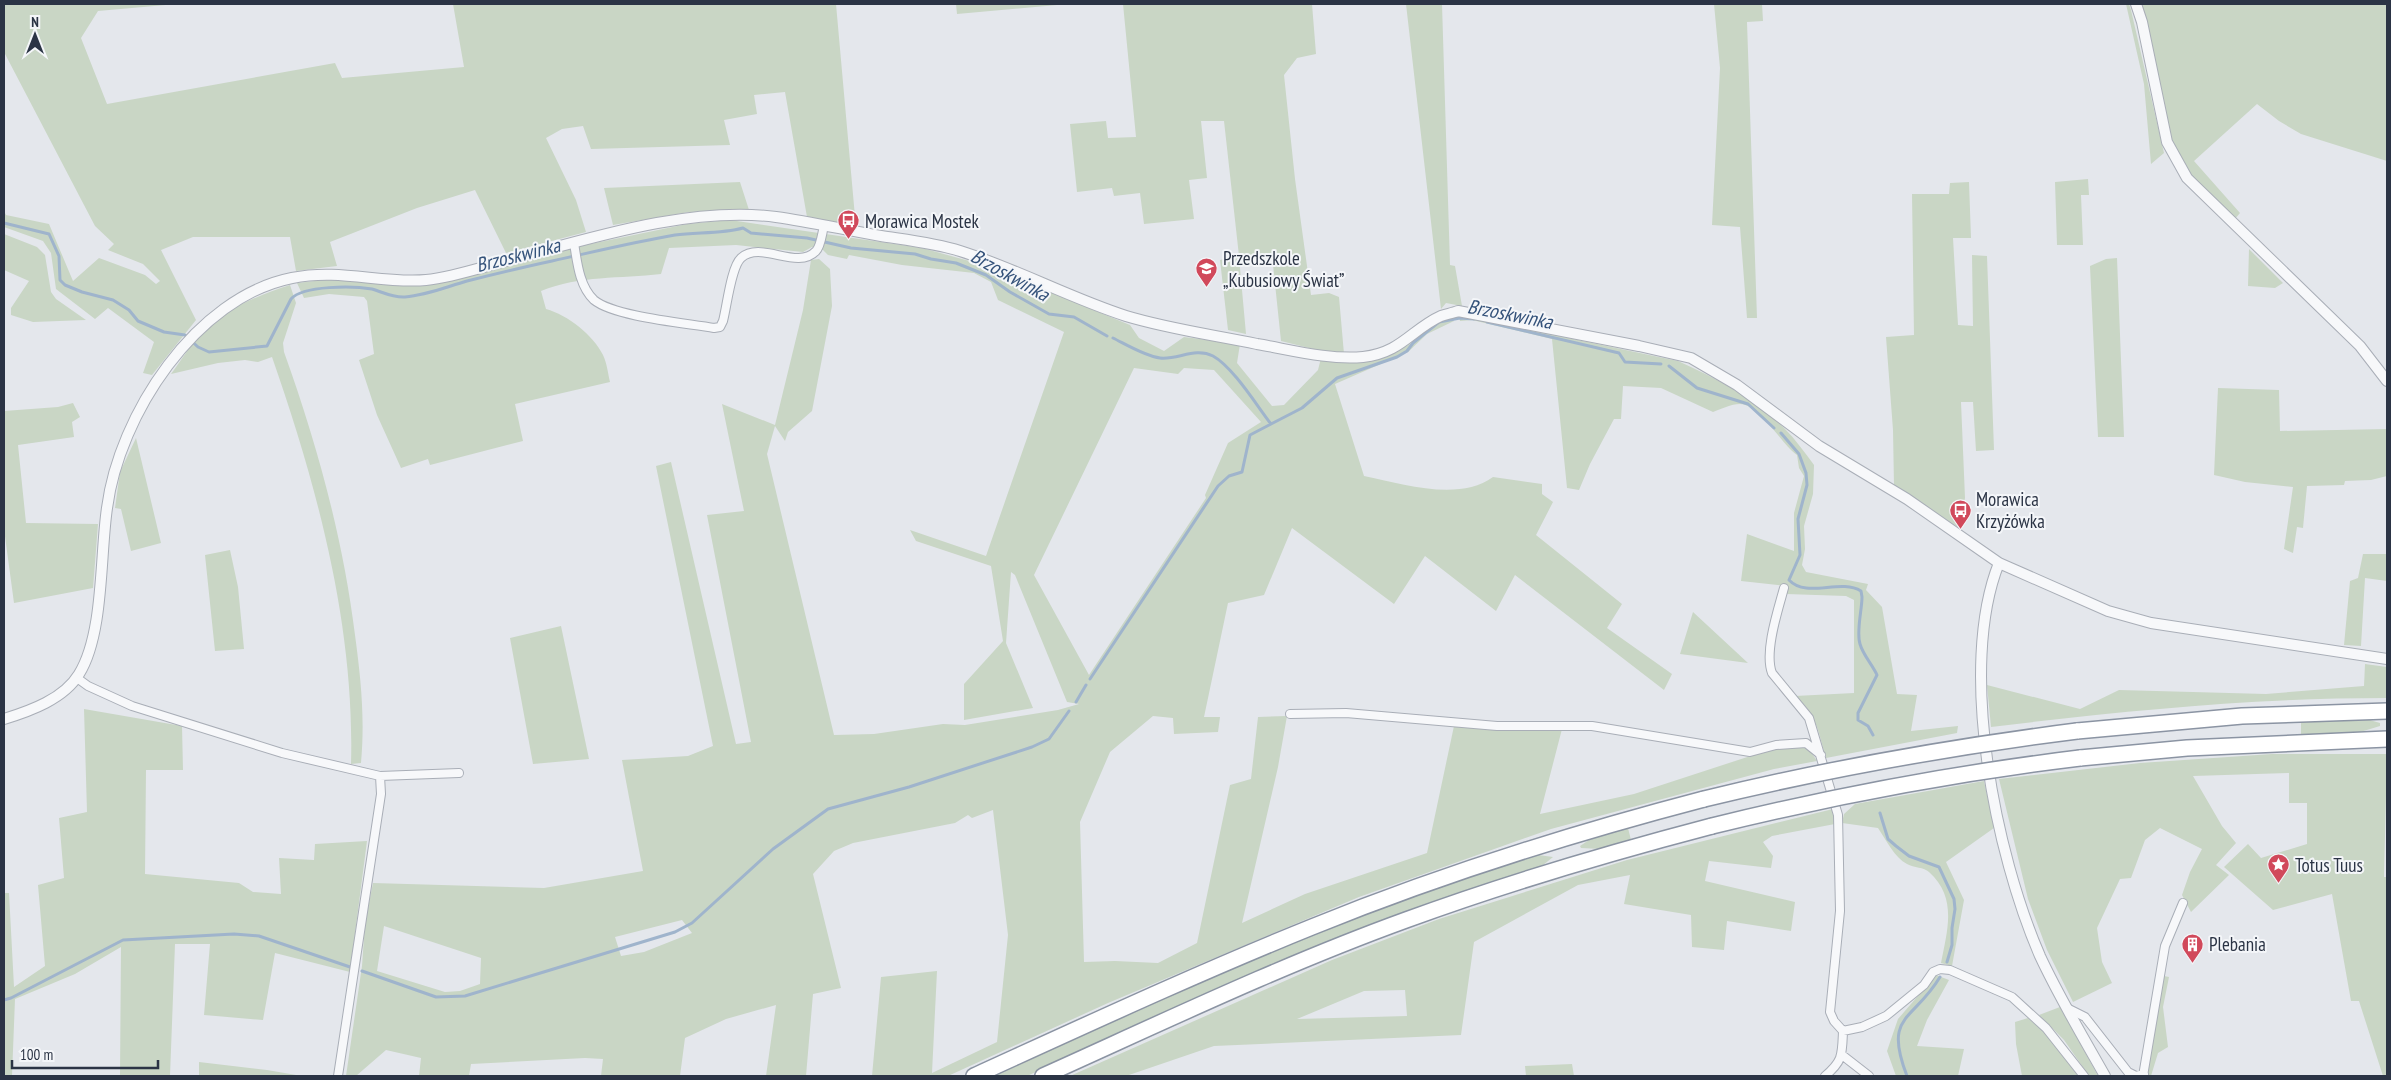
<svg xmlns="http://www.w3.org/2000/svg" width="2391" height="1080" viewBox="0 0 2391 1080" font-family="'PT Sans Narrow',sans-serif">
<rect width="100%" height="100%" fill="#e4e7ec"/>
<path fill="#c9d6c5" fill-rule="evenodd" d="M4,4H177L98,11L81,38L107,104L335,63L342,78L464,67L453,4H836L856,228L807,217L785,92L754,95L757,114L724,120L730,145L591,149L583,126L562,129L546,138L576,200L586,232L506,253L475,190L417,208L330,242L337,266L296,271L290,237H193L161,250L196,320L152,375L143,373L154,342L108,308L95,319L56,289L51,253L43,241L4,227V211L6,215L49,224L73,281L99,258L145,275L156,284L160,281L143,264L108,250L114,244L95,226L4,52Z
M956,4H1057V5L957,14Z
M1123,4H1312L1316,54L1297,58L1284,75L1295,179L1311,295L1329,293L1339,297L1344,354L1321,351L1281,341L1272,255L1239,257L1246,334L1228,330L1220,260L1239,256L1224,121H1201L1207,178L1189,180L1194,219L1144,224L1140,193L1114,196L1112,188L1077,192L1070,124L1106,121L1108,138L1136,137Z
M1406,4H1442L1450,265L1455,266L1462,306L1446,303L1441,309Z
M1714,4H1762L1763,21L1747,22L1757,318H1747L1740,227L1712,225L1720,68Z
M2126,4H2129L2131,10L2164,153L2151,164L2144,84Z
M2140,4H2387V161L2301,134L2279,121L2257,104L2194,161L2240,213L2234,220L2185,169L2171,142Z
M2088,179L2089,195H2081L2083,245H2057L2055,182Z
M740,182L749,210L689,212L613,225L604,188Z
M1969,182L1971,238H1953L1958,325L1973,326L1972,255L1987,256L1994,450L1976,451L1973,402H1961L1965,498L1958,527L1894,486L1893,430L1886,337L1914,335L1912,194H1949L1950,183Z
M730,220L922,248L984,265L1130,325L1139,338L1164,351L1184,337L1240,344L1237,363L1272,406L1284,405L1318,370L1321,358C1344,356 1383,358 1403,348C1421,339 1433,323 1452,316L1454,321L1427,334L1408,352L1335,384L1364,476C1403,484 1459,502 1493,477L1542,484V494L1553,502L1536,535L1622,604L1607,628L1672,674L1664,690L1515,575L1496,611L1425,556L1394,604L1292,528L1264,595L1228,603L1204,717H1220L1218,732L1174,734L1173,718L1153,716L1110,752L1080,822L1084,962L1115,961L1158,963L1197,943L1230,785L1251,779L1258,717L1287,716L1278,767L1242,923L1305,894L1427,853L1454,726L1562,729L1540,814L1634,794L1778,747C1799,746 1805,741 1817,761L1774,769L1551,829L1359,897L1108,1003L948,1076H872L881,977L937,971L932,1073L997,1042L1008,935L993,810L972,818L968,815L955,823L853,843L834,851L813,874L841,988L813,994L806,1076H766L776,1005L726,1019L685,1038L680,1076H601L603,1059L585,1058L471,1064L469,1076H419L421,1058L386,1050L356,1076H346L362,966L365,923L373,883L544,888L643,871L622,760L688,756L713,746L656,466L671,462L736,744L751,742L707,515L744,511L722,404L775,425L803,310L811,260L819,259L830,269L832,306L812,411L788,432L785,441L775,426L767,454L834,735L874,734L943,724L965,725L1058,710L1079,704L1067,702L1015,575L1011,572L1006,643L1033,708L964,720V684L1003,641L991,566L916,541L910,530L986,556L1064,332L998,300L991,282L974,273L902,265L849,255L847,259L828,255L823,250L812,247L803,252L736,245L669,248L661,274C620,279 580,275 541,291L546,309C568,315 593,335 603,355C607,363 608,374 610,382L515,404L523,441L430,465L428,459L401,468L377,415L359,360L374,354L367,301L364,297L329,294L304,298L297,283L332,279L400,285L433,283L571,248L687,224ZM1134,368L1178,374L1184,368L1214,370L1261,422L1228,443L1205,495L1206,498L1089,675L1034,575ZM682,920L692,933L644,952L621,956L615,937ZM384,926L481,958L480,984L460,991L445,992L377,971Z
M4,234L37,247L45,255L51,292L56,299L86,320L33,322L11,315V308L29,281L4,270Z
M2249,249L2283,283L2275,288L2248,286Z
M2117,258L2124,437H2098L2090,266L2106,259Z
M290,285L296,303L283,343L284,352C317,444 343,538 355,635C361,680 365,718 361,763L351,764C355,626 317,486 272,357L258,362L245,360L218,363L171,374C181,361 190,345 201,333C226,308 257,296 290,285Z
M1459,315L1678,361C1716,378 1755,399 1785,429C1796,440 1805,453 1814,465L1813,494L1804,526L1805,549L1802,565L1806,572L1868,584L1866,590L1882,607L1897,694L1917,695L1911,731L1958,726L1957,733L1826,758C1818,731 1817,714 1795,696L1854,693V600L1846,596L1786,594V586L1741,581L1747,534L1794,551V513L1804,476L1799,468L1797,455C1780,443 1761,405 1740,404C1731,404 1721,409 1713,412L1661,388L1623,386L1621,419H1614L1590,464L1579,490L1567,488L1552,339L1472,320L1460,321Z
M2218,388L2279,390L2280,431L2387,429V476L2371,480L2345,481L2344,485L2307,486L2303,528L2297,527L2293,553L2284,549L2293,487L2245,482L2214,475Z
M73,403L80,417L72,422L74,437L18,445L26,523L98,524L93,588L14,603L4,529V411L58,407Z
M136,438L161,543L131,551L121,509L115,508L120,472Z
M230,550L238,587L244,649L215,651L205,555Z
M2363,554H2387V581L2365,578L2361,646L2344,645L2350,581L2358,578Z
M1693,612L1748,663L1680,654Z
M561,626L589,759L533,764L510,638Z
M2365,664L2387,667V698C2255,698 2122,711 1991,727L1987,685L2080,709L2119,690L2266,694L2364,686Z
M84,709L182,726L183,770H146L145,874L239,883L253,892L281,894L279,858L314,860L315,844L367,841L350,972L275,953L263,1020L204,1015L210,944H175L170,1076H120L121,947L75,974L15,999L12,1076H4V893H9L14,987L45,966L38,885L64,878L59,818L87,812Z
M2359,717L2380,723V726L2357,733L2301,736V720Z
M2272,754H2387L2384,877H2387V1076H2383L2359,1001H2351L2332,894L2273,910L2224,867L2248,844L2261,858L2307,844V803H2289V773L2193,776L2222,826L2236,843L2216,865L2229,875L2191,912L2182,895L2190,872L2202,849L2160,828L2145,840L2131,878L2120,879L2097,928L2102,962L2112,983L2073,1002L2047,950L2028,899L1999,779L2140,763Z
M1984,781L1994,828L1946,862L1964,900L1952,966L1941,963C1947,931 1958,898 1929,872C1924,867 1914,868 1907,864C1895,858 1886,840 1878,828L1842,823L1844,814L1855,804Z
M1833,809L1835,824L1772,836L1763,842L1773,856L1771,868L1709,861L1705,881L1795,902L1791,931L1727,921L1724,950L1692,947L1691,915L1624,904L1630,875L1578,885L1474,942L1461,1035L1214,1046L1126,1076H1070L1332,960L1439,919L1627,860ZM1405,990L1407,1016L1297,1019L1364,991Z
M1628,828L1631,840L1601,849L1581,848L1580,846L1589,840Z
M1531,854L1553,857L1537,870L1191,1002L1027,1076H990L1259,957L1396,901Z
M1936,975L1949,980L1927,1020L1917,1046L1964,1049L1958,1076H1896L1887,1051L1898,1019Z
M2164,976L2169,977L2163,1007L2168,1047L2158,1053L2151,1076H2147L2156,1012Z
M2060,1007L2098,1076H2089L2064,1040L2039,1015Z
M2028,1018L2047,1034L2078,1076H2022L2016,1044L2015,1022Z
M199,1062L267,1070L302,1076H199Z
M1572,1064L1574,1076H1526L1525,1066Z"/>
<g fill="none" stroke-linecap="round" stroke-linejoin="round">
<path stroke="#9fb4cc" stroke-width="3" d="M4,223L49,234L59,256L60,280L65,285L82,292L113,300L129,310L138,321L164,332L185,335L198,347L209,352L267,346L291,299C303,285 354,286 372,289C382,292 394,298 405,297C427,295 446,287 467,281C495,274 524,267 552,261C593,252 634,242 675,235C697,232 721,234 743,228L751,233L807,238L851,248L915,254L931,259L956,263L986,275L1010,292L1049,314L1074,317L1107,336
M1487,322L1619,353L1625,362L1661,364
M1113,338C1127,345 1145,356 1160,358C1178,360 1195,347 1213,356C1233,367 1257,406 1271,424L1302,408L1337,378L1397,357L1407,351L1413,343L1439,322L1460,318L1474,319
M1669,366L1697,388L1748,404L1774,428
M1781,433L1799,454L1806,473L1807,485L1798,519L1800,555L1789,580C1807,599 1840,578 1861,591L1862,597C1862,610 1856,632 1860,644C1863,655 1872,664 1877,675L1858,713V720L1868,726L1873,735
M1090,679L1218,486L1229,476L1242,472L1250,435L1271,424
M1076,702L1086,685
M1880,813L1888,839L1896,846L1909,856L1939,867L1954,899L1955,909L1952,928V945L1947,962
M362,971L436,997L465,996L675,932L692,923L773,849L828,809L909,787L1032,747L1049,739L1069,711
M4,1000L11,998L123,940L234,934L259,936L350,967
M1907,1076C1883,1014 1913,1022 1940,977"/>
<defs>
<path id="minor" d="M574,243C577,261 579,286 594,300C615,317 686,323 714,328L720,327L723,321C727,306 731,267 741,258C761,240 797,271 816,251C821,246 822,233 824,226
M1784,588C1778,610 1764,652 1772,673L1809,718L1838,815L1840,911L1830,1012L1834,1021L1843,1031
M77,678L88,686L132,706L282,753L380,776L381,794L338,1076
M1290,714L1346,713L1497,726H1592L1750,752L1776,745L1806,743L1821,755
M380,776L459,773
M2067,1008L2085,1017L2128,1072L2136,1076L2144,1074
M1842,1055L1869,1076
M1825,1076C1843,1061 1842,1055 1843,1031L1862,1027L1886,1016L1924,985L1933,972L1940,969L1950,970L2012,997L2046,1028L2084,1076
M2143,1076L2165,946L2183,903"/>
<path id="tertiary" d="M2136,4L2142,22L2167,142L2187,178L2360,346L2387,381
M1999,563C1957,668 1996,855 2040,956C2059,997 2083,1037 2105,1076
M4,719C30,711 64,699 79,674C104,634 100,555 107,508C119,415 196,297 292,278C340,268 381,284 426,280C455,277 485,266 513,259C594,237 692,206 776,217C811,222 846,230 881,236C907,240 935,243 960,251C1017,269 1070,298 1126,316C1169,329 1214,335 1257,344C1292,350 1328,360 1363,357C1401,353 1412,329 1441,316C1447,314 1453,313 1458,311L1639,346L1691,358L1737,385L1819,446L1907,499L1999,563L2108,611L2151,623L2387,659"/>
<path id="motorway" d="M2077,731L2242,716L2387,711
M2080,758L2187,748L2387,739
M974,1076C1086,1025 1198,973 1312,927C1440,875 1570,834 1704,799
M1043,1076C1163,1022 1282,965 1406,920C1507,883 1609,853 1712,826"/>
</defs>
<use href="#minor" stroke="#a9aeb7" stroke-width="10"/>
<use href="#tertiary" stroke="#a9aeb7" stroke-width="12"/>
<use href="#motorway" stroke="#8b94a3" stroke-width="18"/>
<use href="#minor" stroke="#f7f8fa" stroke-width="8"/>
<use href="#tertiary" stroke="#f7f8fa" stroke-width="10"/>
<use href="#motorway" stroke="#fff" stroke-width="15"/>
<defs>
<path id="motorway-bridge" d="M1704,799C1827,769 1951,747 2077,731
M1712,826C1834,796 1956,773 2080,758"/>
</defs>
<use href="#motorway-bridge" stroke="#8b94a3" stroke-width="18" stroke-linecap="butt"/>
<use href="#motorway-bridge" stroke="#fff" stroke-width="15"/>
</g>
<defs>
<symbol id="bus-pin" viewBox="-11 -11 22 30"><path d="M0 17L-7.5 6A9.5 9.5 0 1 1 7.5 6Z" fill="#d1495b" stroke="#f4f6f9"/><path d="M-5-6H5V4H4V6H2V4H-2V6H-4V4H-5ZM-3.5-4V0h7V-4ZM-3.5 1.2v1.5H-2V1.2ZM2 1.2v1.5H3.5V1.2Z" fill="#fff"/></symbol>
<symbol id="school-pin" viewBox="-11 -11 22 30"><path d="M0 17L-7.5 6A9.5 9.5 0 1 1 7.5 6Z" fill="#d1495b" stroke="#f4f6f9"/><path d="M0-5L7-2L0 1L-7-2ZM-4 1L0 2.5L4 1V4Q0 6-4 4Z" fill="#fff"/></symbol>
<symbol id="sight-pin" viewBox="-11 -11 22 30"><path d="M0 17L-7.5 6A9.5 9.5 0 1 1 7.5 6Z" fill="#d1495b" stroke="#f4f6f9"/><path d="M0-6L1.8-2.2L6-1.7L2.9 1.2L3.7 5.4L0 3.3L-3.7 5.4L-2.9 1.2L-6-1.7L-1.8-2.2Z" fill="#fff"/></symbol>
<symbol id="building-pin" viewBox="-11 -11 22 30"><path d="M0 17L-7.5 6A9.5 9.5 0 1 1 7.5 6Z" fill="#d1495b" stroke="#f4f6f9"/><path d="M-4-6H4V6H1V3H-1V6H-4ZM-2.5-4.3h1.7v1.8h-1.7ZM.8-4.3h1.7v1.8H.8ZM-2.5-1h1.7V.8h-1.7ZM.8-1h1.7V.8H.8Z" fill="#fff"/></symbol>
</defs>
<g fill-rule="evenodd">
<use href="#bus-pin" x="836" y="208" width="25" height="34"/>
<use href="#school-pin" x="1194" y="256" width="25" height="34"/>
<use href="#bus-pin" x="1948" y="498" width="25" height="34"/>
<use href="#sight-pin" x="2266" y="852" width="25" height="34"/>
<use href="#building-pin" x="2180" y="932" width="25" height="34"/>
</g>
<g text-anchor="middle" stroke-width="4" stroke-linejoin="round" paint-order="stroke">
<g font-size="19" fill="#2b3445" stroke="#f4f6f9" text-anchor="start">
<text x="865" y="228">Morawica Mostek</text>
<text x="1223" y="265">Przedszkole<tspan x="1223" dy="22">„Kubusiowy Świat”</tspan></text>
<text x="1976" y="506">Morawica<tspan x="1976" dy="22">Krzyżówka</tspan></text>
<text x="2295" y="872">Totus Tuus</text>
<text x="2209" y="951">Plebania</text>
</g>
<g font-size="20" font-style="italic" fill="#34527a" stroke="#f4f6f9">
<text transform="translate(518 255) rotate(-14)" y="7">Brzoskwinka</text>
<text transform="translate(1010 275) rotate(29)" y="7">Brzoskwinka</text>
<text transform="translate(1510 314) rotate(11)" y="7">Brzoskwinka</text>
</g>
</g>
<rect width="2391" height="1080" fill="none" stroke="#2b3445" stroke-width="10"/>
<g transform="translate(35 35)" stroke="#f4f6f9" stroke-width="4" paint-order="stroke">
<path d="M0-4L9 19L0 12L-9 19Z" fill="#2b3445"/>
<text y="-8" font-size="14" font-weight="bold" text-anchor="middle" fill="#2b3445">N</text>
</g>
<path d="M12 1060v8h146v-8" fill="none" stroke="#2b3445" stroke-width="2.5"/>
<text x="20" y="1060" font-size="15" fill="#2b3445" stroke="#f4f6f9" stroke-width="4" paint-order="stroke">100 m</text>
</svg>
